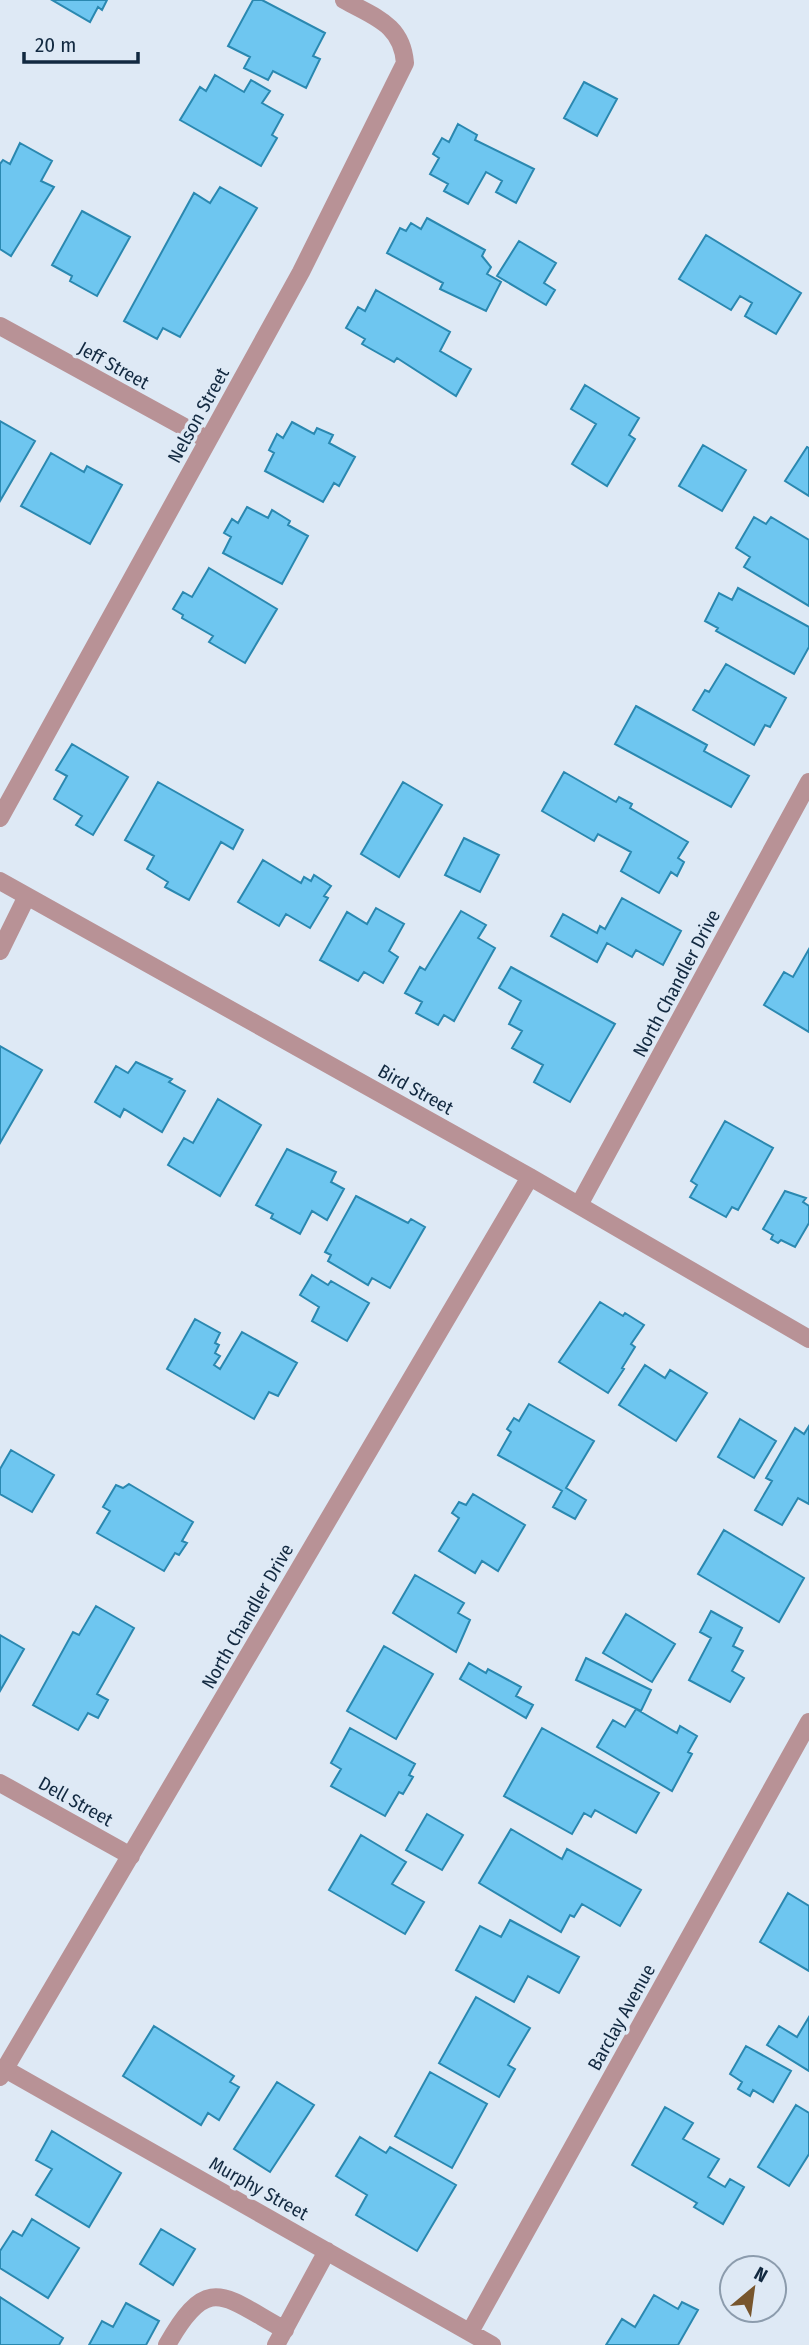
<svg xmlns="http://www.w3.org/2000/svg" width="809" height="2345" viewBox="0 0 809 2345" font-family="'Fira Sans Condensed',sans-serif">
<rect width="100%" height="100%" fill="#dee9f5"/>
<path fill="#6ec6f0" stroke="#2a88b0" stroke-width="2" d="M52,0H107L102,10L98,7L90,22Z
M253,0H262L325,33L313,56L320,59L306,88L273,71L268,80L244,68L250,57L228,46Z
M215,75L244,92L251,80L270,91L262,103L283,115L272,135L277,138L261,166L180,120L200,87L206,91Z
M584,82L617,99L597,136L564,118Z
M458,124L477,135L475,140L534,169L516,203L496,192L502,181L486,172L468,204L444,191L448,184L430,174L439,158L433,154L442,138L449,142Z
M20,143L52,161L41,181L54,187L11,256L0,249V164L3,160L10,164Z
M220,187L257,208L180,337L163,328L157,339L124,321L194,193L210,203Z
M82,211L130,237L97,296L70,281L72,276L52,265Z
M427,218L485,250L482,256L491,267L487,274L501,282L486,311L440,289L443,283L387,253L400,228L406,231L411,223L421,229Z
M706,235L801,293L776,334L745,316L752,303L740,296L731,310L679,279Z
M519,241L556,263L544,283L555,290L546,305L497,276Z
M376,290L450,332L440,351L471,369L456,396L397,358L394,362L362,344L365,339L346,328L358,307L365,311Z
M585,385L639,418L629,435L635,439L607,486L572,464L596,424L571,409Z
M0,421L35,441L0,501Z
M292,422L314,434L317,428L333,435L329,443L355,457L339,486L334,483L323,502L265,471L274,453L269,450L277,434L283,438Z
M703,445L746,470L722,511L679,486Z
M807,447L809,448V496L785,481Z
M51,453L84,472L87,466L122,485L90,544L21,506Z
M247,507L268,518L272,510L290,521L288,525L308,536L282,584L223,553L231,537L224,533L232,519L238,523Z
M754,517L766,524L771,517L809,540V606L744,567L750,557L736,548Z
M209,568L277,609L245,663L209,642L213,636L182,618L183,615L173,609L183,592L192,597Z
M738,588L809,627V647L794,674L716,631L718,628L705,621L719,593L732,600Z
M726,664L786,698L770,727L765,725L754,745L693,710L705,690L709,692Z
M636,706L707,745L704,751L749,776L731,807L615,744Z
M72,744L128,777L93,835L76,825L82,816L54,799L67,776L56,770Z
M564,772L616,802L619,797L632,804L630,808L688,842L678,858L684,862L677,876L671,872L659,893L621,871L631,852L598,834L594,841L542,811Z
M158,782L243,830L233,849L221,842L189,900L165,887L168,882L147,869L154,856L125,840Z
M403,782L442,805L399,877L361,854Z
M464,838L499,855L480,892L445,875Z
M263,860L301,883L304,877L311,881L314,875L331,886L324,896L328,898L310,928L286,914L279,926L238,902Z
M622,898L681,931L663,965L636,950L632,957L607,943L597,962L551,936L563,914L597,933L600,926L605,929Z
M376,908L404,924L389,951L398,957L383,983L364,972L358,981L320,960L347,912L367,924Z
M461,911L486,925L478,938L495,948L454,1021L444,1015L438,1025L416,1013L422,1002L405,993L420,967L425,970Z
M809,949V1032L764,1005L784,972L793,977Z
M511,967L615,1024L570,1102L534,1082L543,1065L512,1048L522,1031L509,1024L521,1001L499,988Z
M0,1046L42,1070L0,1143Z
M136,1062L172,1079L169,1082L185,1091L162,1132L124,1109L120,1117L95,1102L116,1066L128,1073Z
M218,1099L261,1125L220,1196L168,1165L184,1138L193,1143Z
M725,1121L773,1148L738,1210L732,1207L726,1217L690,1197L697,1185L691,1181Z
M287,1149L336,1172L331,1182L344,1189L327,1220L312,1211L300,1234L271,1218L273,1214L256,1205Z
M785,1191L806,1198L803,1202L809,1206V1223L795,1247L781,1240L778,1243L771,1239L773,1235L763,1229Z
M356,1196L408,1223L411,1219L425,1227L390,1288L372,1278L368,1285L328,1261L331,1255L325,1252Z
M312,1275L328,1285L331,1281L369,1303L347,1341L312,1321L319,1307L300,1295Z
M600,1302L623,1316L625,1313L644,1325L631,1344L635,1347L622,1368L624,1369L608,1393L559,1362Z
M195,1319L220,1333L215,1343L219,1345L215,1353L220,1356L214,1365L220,1369L242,1332L297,1363L278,1396L269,1392L254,1419L167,1369Z
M645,1365L665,1378L670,1370L707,1393L676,1441L619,1405Z
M529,1404L594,1441L566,1488L586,1500L575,1519L553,1507L562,1491L498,1455L511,1432L507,1429L514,1418L519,1421Z
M740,1419L776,1441L754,1478L718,1457Z
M809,1426V1504L798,1498L782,1525L755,1510L772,1481L766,1478L795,1428L804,1434Z
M11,1450L54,1475L32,1512L0,1494V1469Z
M129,1484L193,1522L182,1541L187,1543L179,1555L175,1553L164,1571L97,1533L110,1511L103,1507L116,1485L123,1488Z
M473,1494L525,1525L498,1571L482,1561L475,1573L439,1551L459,1518L452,1513L459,1502L466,1505Z
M724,1530L804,1578L779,1622L698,1574Z
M415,1575L464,1603L458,1613L470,1620L456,1652L393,1613Z
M96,1606L134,1628L97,1694L108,1700L98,1718L88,1713L78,1730L33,1705L73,1632L79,1635Z
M711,1611L742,1628L733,1646L743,1651L732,1671L744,1678L730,1702L689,1680L711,1638L700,1632Z
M626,1614L675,1644L652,1682L603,1653Z
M0,1635L24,1649L0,1691Z
M384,1646L433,1674L396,1739L347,1711Z
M586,1658L651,1690L641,1711L576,1680Z
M469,1663L486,1673L488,1669L521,1687L516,1696L533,1705L526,1718L460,1679Z
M636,1709L677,1733L680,1726L697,1736L688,1752L692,1754L672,1791L597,1747L613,1720L625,1727Z
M350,1728L415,1764L409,1775L413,1777L403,1794L399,1792L385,1816L331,1786L341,1769L331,1763Z
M542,1728L659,1793L636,1833L595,1810L591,1817L584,1813L572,1834L504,1796Z
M427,1814L463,1835L442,1870L406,1850Z
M511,1829L562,1859L567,1849L641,1890L620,1926L582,1904L574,1917L570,1915L561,1932L479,1883Z
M361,1835L406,1862L392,1884L424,1902L405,1934L329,1890Z
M788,1893L809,1906V1971L760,1942Z
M510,1920L579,1957L559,1993L528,1976L514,2002L456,1970L480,1926L501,1937Z
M476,1997L530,2028L508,2065L515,2069L499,2097L439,2063Z
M809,2017V2071L767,2045L779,2026L797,2037Z
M154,2026L234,2076L230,2082L239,2087L219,2120L208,2113L201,2125L123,2076Z
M746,2046L791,2071L773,2102L753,2090L750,2096L738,2089L742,2082L730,2074Z
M430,2072L487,2104L452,2168L395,2136Z
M277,2082L314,2105L270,2172L234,2149Z
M796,2105L809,2113V2154L789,2186L758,2167Z
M665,2107L693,2123L683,2139L719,2159L708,2177L725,2187L730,2179L744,2187L723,2224L694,2207L697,2203L632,2165Z
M52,2131L121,2173L89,2227L36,2195L52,2169L36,2160Z
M360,2137L386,2153L390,2147L456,2185L417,2251L356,2215L367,2195L336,2176Z
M32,2219L79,2248L48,2298L0,2268V2251L13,2231L22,2236Z
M161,2229L195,2249L173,2285L140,2264Z
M654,2295L678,2309L682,2302L698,2310L678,2345H606L622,2319L635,2327Z
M0,2297L63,2338L59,2345H0Z
M126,2303L159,2321L146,2345H89L102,2321L113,2327Z"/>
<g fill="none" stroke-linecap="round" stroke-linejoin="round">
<path stroke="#b89296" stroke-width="18" d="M0,326L208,440
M0,818L301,272L405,63C402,24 374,17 344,0
M0,881L530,1177L809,1339
M0,951L27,896
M579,1205L809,782
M0,1783L131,1856
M5,2069L492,2345
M0,2077L530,1177
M470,2332L809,1722
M167,2345C208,2272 223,2296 285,2330
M276,2345L327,2251"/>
</g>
<g text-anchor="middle" stroke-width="7" stroke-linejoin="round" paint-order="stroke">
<g font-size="19" fill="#122940" stroke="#dee9f5">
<text transform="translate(114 365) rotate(29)" y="7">Jeff Street</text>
<text transform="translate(198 415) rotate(-61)" y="7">Nelson Street</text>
<text transform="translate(676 983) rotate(-62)" y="7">North Chandler Drive</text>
<text transform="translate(416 1089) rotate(29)" y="7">Bird Street</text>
<text transform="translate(247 1616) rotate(-60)" y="7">North Chandler Drive</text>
<text transform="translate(76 1801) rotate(29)" y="7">Dell Street</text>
<text transform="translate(621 2017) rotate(-61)" y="7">Barclay Avenue</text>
<text transform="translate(259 2188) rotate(29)" y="7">Murphy Street</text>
</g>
</g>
<g transform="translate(753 2289) rotate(29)"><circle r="33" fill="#dee9f5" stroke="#8c9cad" stroke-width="2"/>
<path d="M0-5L12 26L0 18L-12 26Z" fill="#78562d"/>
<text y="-10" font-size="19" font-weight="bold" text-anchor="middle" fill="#122940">N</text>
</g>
<path d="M24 52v10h114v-10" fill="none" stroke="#122940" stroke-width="3.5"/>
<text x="35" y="52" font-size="21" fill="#122940" stroke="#dee9f5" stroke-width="5" paint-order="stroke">20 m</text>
</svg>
